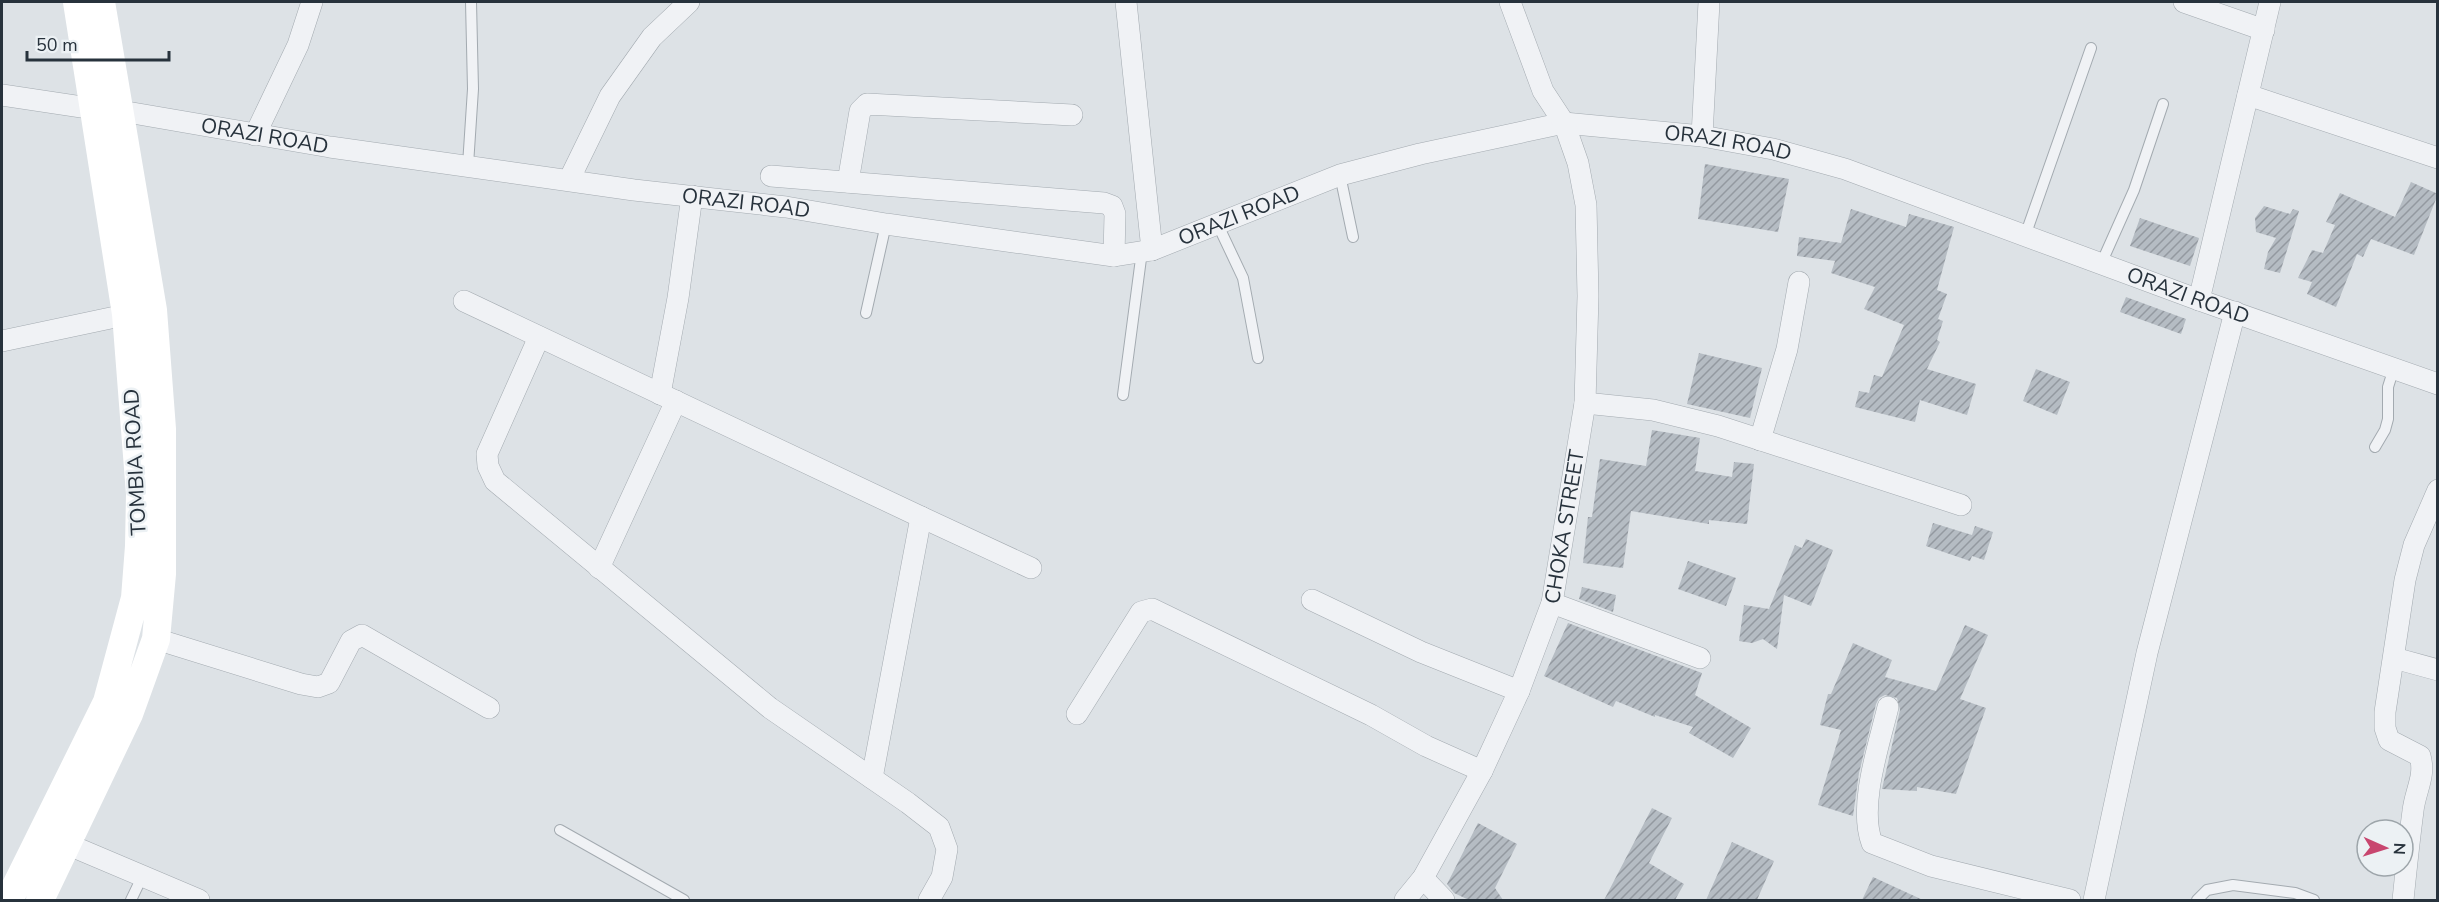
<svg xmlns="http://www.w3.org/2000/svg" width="2439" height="902" viewBox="0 0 2439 902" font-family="'Nunito Sans',sans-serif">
<defs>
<pattern id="building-hatch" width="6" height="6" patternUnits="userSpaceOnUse" patternTransform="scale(1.5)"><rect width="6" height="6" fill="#b5bcc3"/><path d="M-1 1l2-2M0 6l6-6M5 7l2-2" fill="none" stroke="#9399a0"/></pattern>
</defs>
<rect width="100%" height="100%" fill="#dde2e6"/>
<path fill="url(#building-hatch)" d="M1705,164L1789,179L1778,232L1698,219Z
M2411,182L2438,194L2414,255L2371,239L2363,257L2357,254L2336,307L2307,294L2312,282L2298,278L2312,250L2323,253L2335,225L2326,222L2340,193L2395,217Z
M2264,206L2290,214L2293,209L2299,211L2280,273L2264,269L2268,252L2276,238L2256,232L2255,218Z
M1851,209L1906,227L1909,214L1954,227L1937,290L1947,294L1938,319L1943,321L1937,340L1940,342L1927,369L1976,384L1967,415L1920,400L1915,422L1855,407L1859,391L1869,393L1874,375L1882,377L1904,325L1864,309L1875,287L1831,273L1835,261L1797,256L1799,237L1841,243Z
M2140,218L2199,238L2190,266L2130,246Z
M2126,297L2186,319L2181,334L2120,312Z
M1699,353L1762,368L1750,418L1687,404Z
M2036,369L2070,382L2057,415L2023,401Z
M1652,430L1700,438L1695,471L1732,477L1734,462L1754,464L1747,524L1709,520V524L1631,511L1623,568L1583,563L1588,517H1592L1600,459L1646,466Z
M1933,523L1972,535L1975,526L1993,532L1984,560L1972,556L1970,561L1926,546Z
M1806,539L1833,550L1811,606L1784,595L1777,649L1763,639L1752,643L1739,641L1744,605L1769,609L1795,545L1802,548Z
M1688,561L1736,578L1726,606L1678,589Z
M1582,587L1616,595L1613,612L1579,599Z
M1568,623L1702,673L1695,695L1751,728L1733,758L1689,733L1693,727L1655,715V717L1616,701L1613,707L1544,676Z
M1965,625L1988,635L1960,699L1986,708L1956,794L1917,787V791L1882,789L1900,710L1897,698L1885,695L1879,698L1876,704L1859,773L1853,816L1818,805L1841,730L1820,725L1828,694H1831L1853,643L1892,660L1885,677L1936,691Z
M1652,808L1672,818L1649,863L1684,884L1675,900H1604Z
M1478,823L1517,844L1495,888L1503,900H1469L1454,893L1447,884Z
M1732,842L1774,861L1757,900H1706Z
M1873,877L1923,900H1862Z"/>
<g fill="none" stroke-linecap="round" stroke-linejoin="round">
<defs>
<path id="lane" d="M468,165L473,89L471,2
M1340,175L1353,237
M1217,223L1243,278L1258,358
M2025,236L2091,48
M2101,264L2134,190L2163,104
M866,313L886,224
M1123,395L1142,251
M2375,447L2385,430L2388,419V387L2394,368
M560,830L684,900
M131,900L142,877
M2197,900L2207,890L2233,885L2295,893L2314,900"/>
<g id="street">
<path d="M1126,2L1152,250"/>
<path d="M2184,2L2264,30"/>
<path id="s1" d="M2,95L95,109L121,111L330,147L634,190L786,207L886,224L1114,256L1152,250L1340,175L1420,154L1564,123L1702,136L1773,149L1845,169L2199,300L2438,384"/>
<path d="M2248,95L2438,158"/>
<path d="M255,135L298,45L312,2"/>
<path d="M1702,136L1709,2"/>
<path d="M771,176L1104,203L1112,206L1115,214L1114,256"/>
<path d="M569,180L610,96L652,37L689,2"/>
<path d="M848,182L860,111L867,104L1072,115"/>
<path d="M2199,300L2270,2"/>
<path d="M464,301L921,517L872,778"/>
<path d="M539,337L487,454L488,466L495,481L770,708L908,803L939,827L947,849L942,877L929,900"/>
<path d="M2,341L139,312"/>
<path d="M660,394L678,298L692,196"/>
<path d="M1585,403L1653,410L1718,426L1961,505"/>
<path d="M1760,440L1787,349L1799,282"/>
<path d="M921,517L1031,568"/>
<path d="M599,568L676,401"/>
<path d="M1312,600L1421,652L1519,691"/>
<path d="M1552,603L1700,658"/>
<path d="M156,639L301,684L318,687L329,683L351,641L362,635L489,708"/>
<path d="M2394,658L2438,670"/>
<path d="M1888,707C1879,745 1858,806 1872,843L1931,866L2070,900"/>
<path d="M1077,714L1141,612L1152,609L1371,715L1426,746L1482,771"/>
<path d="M55,839L199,900"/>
<path d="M1423,878L1444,900"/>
<path id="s2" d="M1405,900L1423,878L1482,771L1519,691L1552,603L1585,403L1588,296L1586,205L1578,163L1564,123L1543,91L1510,2"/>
<path d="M2094,900L2147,653L2235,312"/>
<path d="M2403,900C2406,871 2409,841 2413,811C2415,791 2426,776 2420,756L2389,740L2385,728V712L2405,580L2414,545L2438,490"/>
</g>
</defs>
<use href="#lane" stroke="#a3aab0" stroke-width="12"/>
<use href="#street" stroke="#a3aab0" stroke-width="22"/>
<use href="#lane" stroke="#f0f2f5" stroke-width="10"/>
<use href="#street" stroke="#f0f2f5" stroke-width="21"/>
<path stroke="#fff" stroke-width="28" d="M9,900L107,702L135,598L139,546L140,494L126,314L77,2
M40,900L129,714L156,639L162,574V429L153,310L101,2"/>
</g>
<g text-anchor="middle" stroke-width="5" stroke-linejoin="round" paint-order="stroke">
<g font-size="21" fill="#27323c" stroke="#ecf1f4">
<text dy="7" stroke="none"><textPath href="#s1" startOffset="266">ORAZI ROAD</textPath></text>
<text dy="7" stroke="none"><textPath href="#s1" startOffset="1760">ORAZI ROAD</textPath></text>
<text dy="7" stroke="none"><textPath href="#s1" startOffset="752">ORAZI ROAD</textPath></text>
<text dy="7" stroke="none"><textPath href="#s1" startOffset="1256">ORAZI ROAD</textPath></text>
<text dy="7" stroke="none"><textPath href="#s1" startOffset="2246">ORAZI ROAD</textPath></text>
<text transform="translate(135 462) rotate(-93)" y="7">TOMBIA ROAD</text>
<text dy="7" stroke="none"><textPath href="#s2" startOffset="410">CHOKA STREET</textPath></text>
</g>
</g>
<rect width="2439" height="902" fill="none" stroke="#27323c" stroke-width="6"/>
<g transform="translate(2385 848) rotate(93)"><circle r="28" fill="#ecf1f4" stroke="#9da5aa" stroke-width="1.5"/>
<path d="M0-4.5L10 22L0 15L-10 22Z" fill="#c8466f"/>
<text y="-9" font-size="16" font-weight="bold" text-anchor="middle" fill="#27323c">N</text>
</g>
<path d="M27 51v9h142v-9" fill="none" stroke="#27323c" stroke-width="3"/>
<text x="36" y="51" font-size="18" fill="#27323c" stroke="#ecf1f4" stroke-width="4.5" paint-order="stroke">50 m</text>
</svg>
